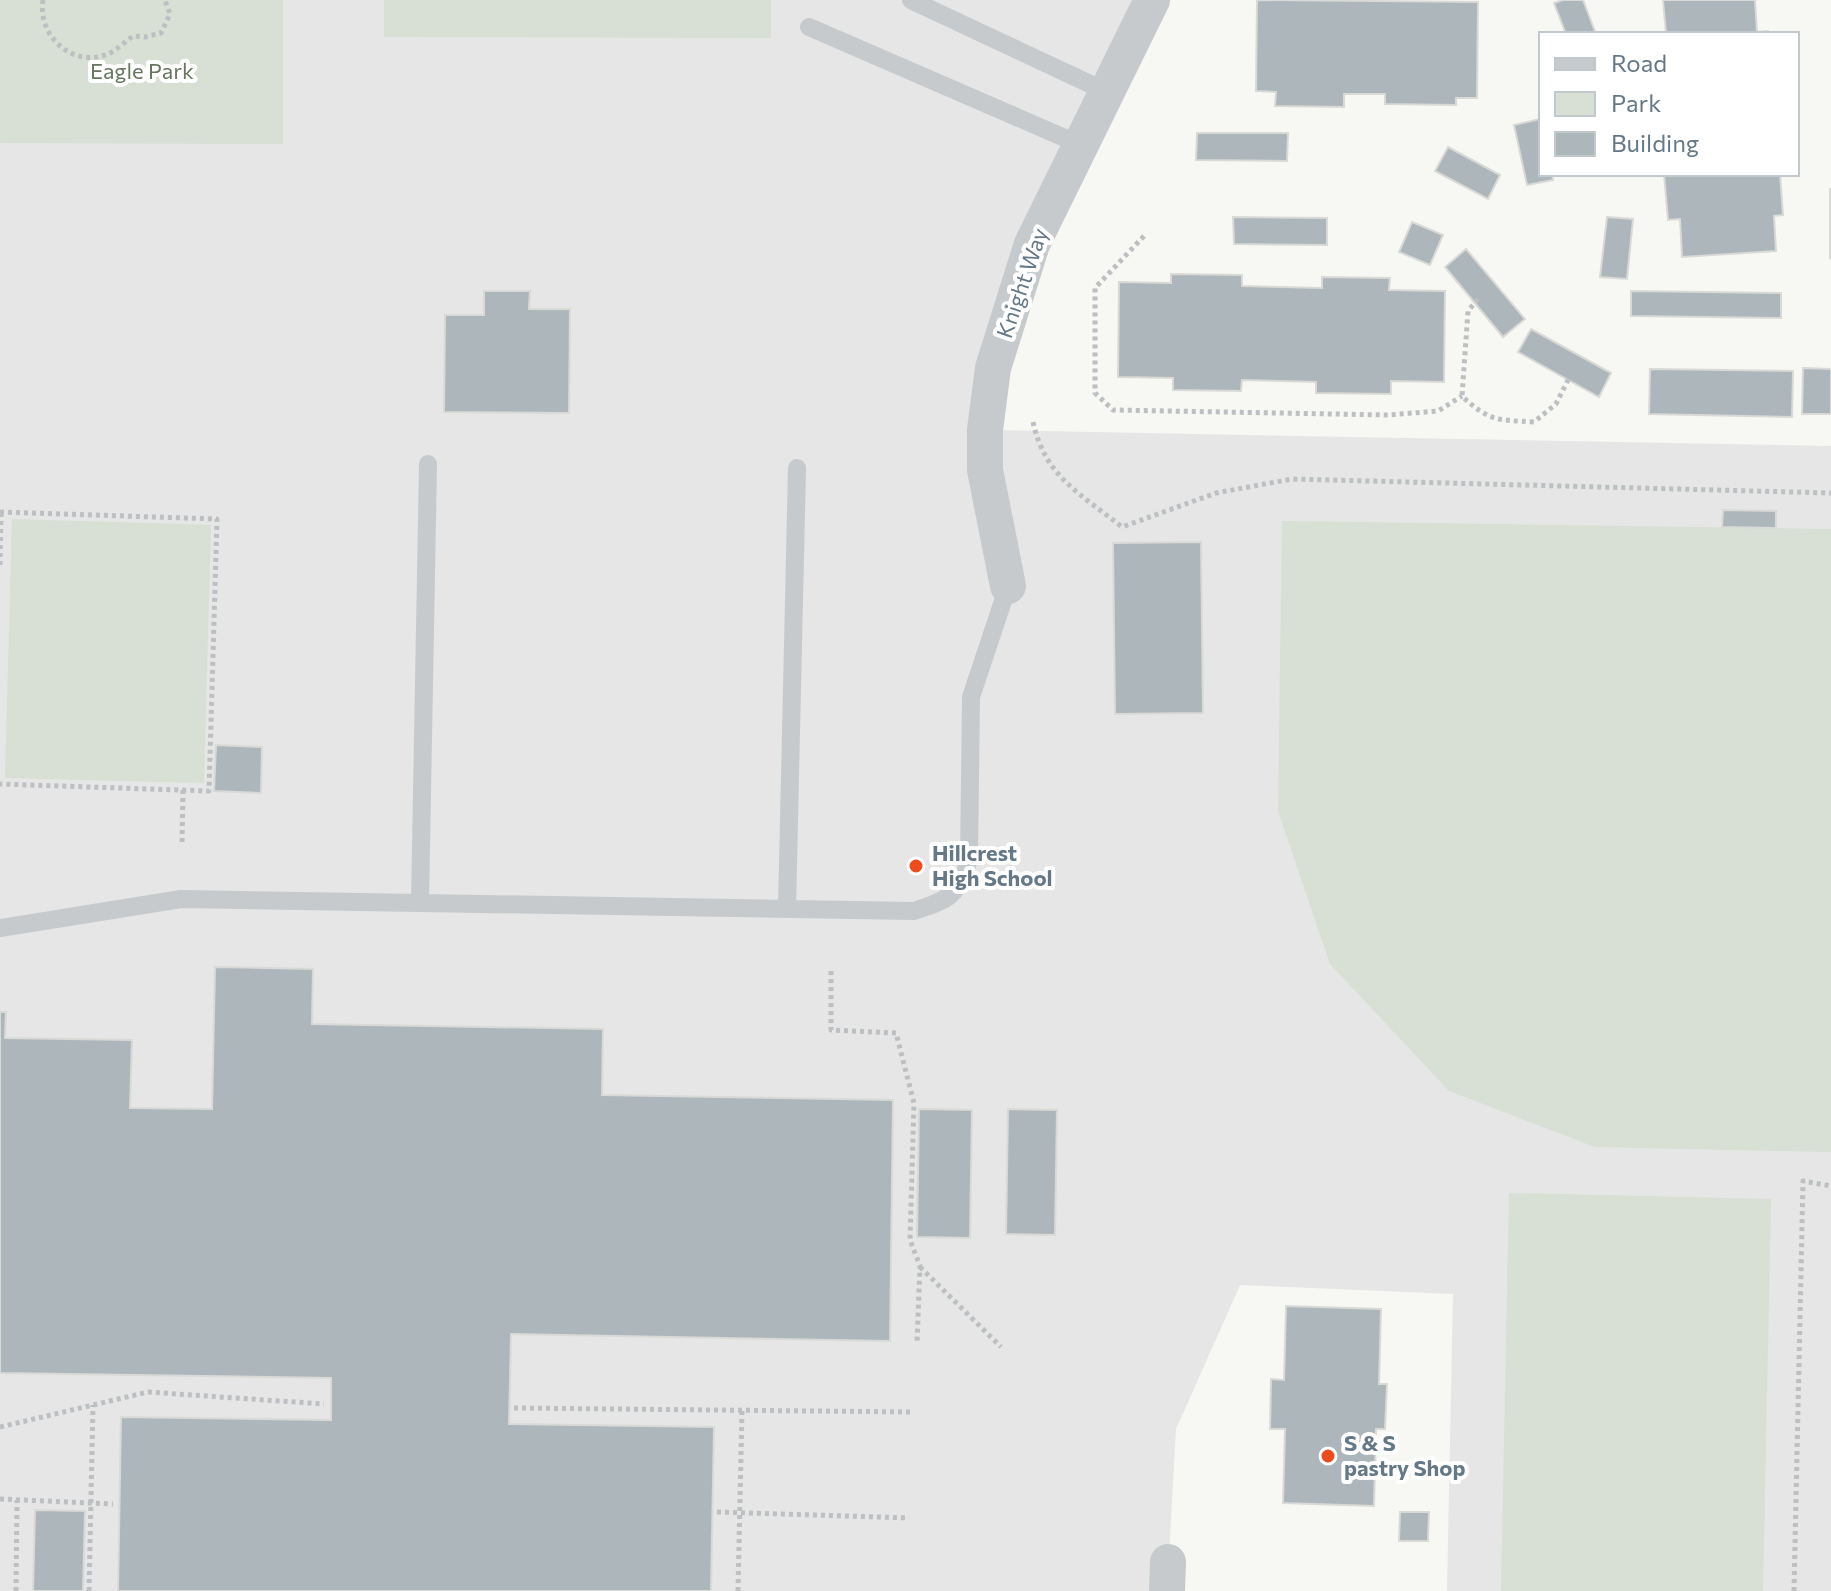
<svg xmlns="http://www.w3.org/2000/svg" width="1831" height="1591" viewBox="0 0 1831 1591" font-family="Commissioner,sans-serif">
<rect width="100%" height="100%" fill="#f7f7f4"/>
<path fill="#e5e6e5" d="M0,0H1152L1032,244L986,430L1831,446V1591H1447L1453,1294L1240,1285L1176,1429L1167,1591H0Z"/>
<path fill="#d8dfd4" d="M0,0H283V144L0,143Z
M384,0H771V38L384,37Z
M12,519L211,525L204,783L5,778Z
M1282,521L1831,529V1152L1595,1147L1449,1091L1330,964L1278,811Z
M1509,1193L1771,1199L1763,1591H1501Z"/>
<path fill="#adb6bb" stroke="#d9d9d6" stroke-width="2" d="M1257,0L1478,2L1477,98H1456V105L1385,104V94H1344V107L1275,106L1276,92L1256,91Z
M1563,0H1583L1596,34H1566L1554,3Z
M1663,0H1755L1757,32L1768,31L1769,34H1666Z
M1540,119L1541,174H1552L1553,180L1527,185L1514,125Z
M1197,133H1288L1287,161L1196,160Z
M1448,147L1500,175L1488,199L1435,171Z
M1664,174H1780L1783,215L1774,216L1776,251L1682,257L1680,219L1668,220Z
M1830,189H1831V258H1830Z
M1233,217L1327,218V245L1234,244Z
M1607,217L1633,219L1627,279L1600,277Z
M1412,222L1443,235L1430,265L1399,252Z
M1466,249L1525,319L1503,337L1445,267Z
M1171,274L1242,275V286L1322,288V277L1390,278L1389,290L1445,291L1444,382L1391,381V394L1316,393V382L1242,380L1241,391L1173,390V378L1118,377L1119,282L1171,283Z
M484,291H530L529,309H570L569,413L444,412L445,315H484Z
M1631,291L1781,293V318L1631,316Z
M1531,329L1611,373L1599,397L1518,352Z
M1803,368L1831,369V414H1802Z
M1650,369L1793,371L1792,417L1649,414Z
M1723,510L1776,511V528L1722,527Z
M1201,542L1203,713L1115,714L1113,543Z
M216,745L262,747L261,793L214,791Z
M215,967L313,969L312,1024L603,1029L602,1095L893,1100L890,1341L511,1334L509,1424L714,1427L711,1591H118L121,1417L331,1420V1378L0,1373V1012H6L5,1038L132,1040L130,1108L212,1109Z
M919,1109L972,1110L970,1238L917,1237Z
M1008,1109L1057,1110L1055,1235L1006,1234Z
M1286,1306L1381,1309L1379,1384H1387L1385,1429H1376L1374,1506L1283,1503L1285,1429H1270L1271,1379L1284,1380Z
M35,1510L85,1511L83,1591H33Z
M1400,1512H1429L1428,1541H1399Z"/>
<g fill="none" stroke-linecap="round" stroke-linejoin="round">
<path stroke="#bdc0c2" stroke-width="5" stroke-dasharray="4 4" stroke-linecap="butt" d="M43,0C37,38 76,71 112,52C119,48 126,41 133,36L145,37L161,33L170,14L165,0
M1144,236L1095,288V393L1113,410L1388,415L1438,411L1462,396
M1478,299L1468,311L1462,396C1489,422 1500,420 1534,422L1556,404L1570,376
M1033,422C1045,477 1081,494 1122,527L1216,493L1292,479L1831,493
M0,512L217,519L209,791L0,784
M0,565L1,512
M182,842L183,790
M831,971V1030L896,1033L914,1103L910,1240L920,1266L917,1343
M920,1267L1001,1347
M514,1408L914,1412
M0,1427L148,1392L324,1404
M0,1499L113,1504
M717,1512L909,1518
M16,1591L17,1500
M89,1591L93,1405
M738,1591L742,1410
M1794,1591L1803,1181L1831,1186"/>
<path stroke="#c6cacd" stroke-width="18" d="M911,0L1107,92
M809,27L1081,145
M420,903L428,464
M787,909L797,468
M0,928L181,899L914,911C949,900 959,895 969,859L971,697L1008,586"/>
<path stroke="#c6cacd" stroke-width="36" d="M1008,586L985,470V430L993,368L1032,244L1152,0
M1167,1591L1168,1562"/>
</g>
<g fill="#ee4c1d" stroke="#fff" stroke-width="3">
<circle cx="916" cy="866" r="8"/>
<circle cx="1328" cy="1456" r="8"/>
</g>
<g text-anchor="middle" stroke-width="8" stroke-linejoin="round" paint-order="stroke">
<g font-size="22" fill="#65785f" stroke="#fff">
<text x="142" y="79">Eagle Park</text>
</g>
<g font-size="22" fill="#647887" stroke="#fff">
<text transform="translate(1022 283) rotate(-71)" y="8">Knight Way</text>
</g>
<g font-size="22" font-weight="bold" fill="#647887" stroke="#fff" text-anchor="start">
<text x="932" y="861">Hillcrest<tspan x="932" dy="25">High School</tspan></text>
<text x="1344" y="1451">S &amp; S<tspan x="1344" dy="25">pastry Shop</tspan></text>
</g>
</g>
<rect x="1539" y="32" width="260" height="144" fill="#ffffff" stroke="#c1c9cf" stroke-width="2"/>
<rect x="1555" y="58" width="40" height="12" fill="#c6cacd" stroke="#c1c9cf" stroke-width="2"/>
<text x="1611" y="72" font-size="24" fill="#647887">Road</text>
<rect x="1555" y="92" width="40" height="24" fill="#d8dfd4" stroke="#c1c9cf" stroke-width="2"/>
<text x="1611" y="112" font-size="24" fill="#647887">Park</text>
<rect x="1555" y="132" width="40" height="24" fill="#adb6bb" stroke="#c1c9cf" stroke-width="2"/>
<text x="1611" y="152" font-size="24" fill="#647887">Building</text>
</svg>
